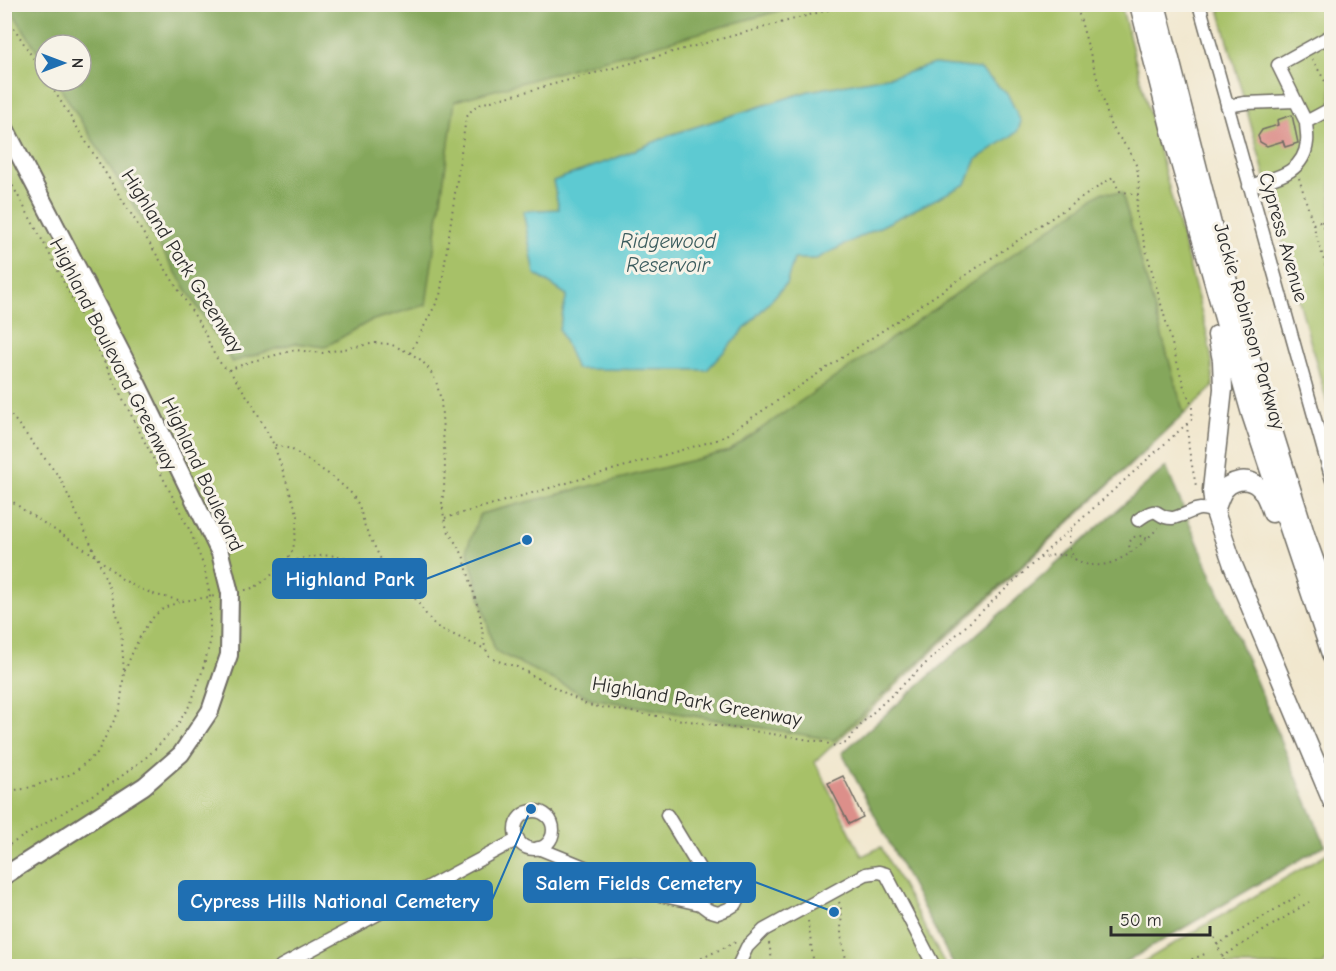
<svg xmlns="http://www.w3.org/2000/svg" width="1336" height="971" viewBox="0 0 1336 971" font-family="'Comic Neue',sans-serif">
<rect width="100%" height="100%" fill="#f7f3e8"/>
<filter id="ink" filterUnits="userSpaceOnUse"><feTurbulence type="fractalNoise" baseFrequency=".0167" numOctaves="2"/><feDisplacementMap in="SourceGraphic" scale="12" xChannelSelector="R" yChannelSelector="G"/><feConvolveMatrix kernelMatrix="1 2 1 2 8 2 1 2 1" color-interpolation-filters="sRGB"/></filter>
<filter id="wash" filterUnits="userSpaceOnUse"><feTurbulence type="fractalNoise" baseFrequency=".008" numOctaves="4" result="noise"/><feDisplacementMap in="SourceGraphic" scale="24" xChannelSelector="R" yChannelSelector="G"/><feGaussianBlur stdDeviation="1.35" result="paint"/><feColorMatrix in="noise" values="0 0 0 0 0 0 0 0 0 0 0 0 0 0 0 0 0 1.4 0 .05"/><feComposite in="paint" operator="in"/></filter>
<g filter="url(#wash)">
<rect width="100%" height="100%" fill="#f1e7ce"/>
<path fill="#a7c167" stroke="#697649" stroke-width="1.5" fill-rule="evenodd" d="M5,5H1121L1207,333L1212,361L1213,387L815,762L862,856L881,847L946,966H5ZM45,45H81V81H45Z
M1218,5H1331V417Z
M1331,851V955L1323,966H1136Z"/>
<path fill="#85a75c" stroke="#586944" stroke-width="1.5" d="M8,5H800L455,101L426,305L370,321L325,347L295,343L232,362L56,81H81V45H45V63Z
M1103,192L1122,193L1184,414L834,740L590,698L495,651L467,548L480,514L729,451Z
M1166,467L1325,845L1119,966H954L842,753Z"/>
<path fill="#5dcad2" stroke="#447a7e" stroke-width="1.5" d="M934,64L980,69L1008,95L1021,122L1017,132L977,159L966,184L816,259H794L786,284L707,370L576,369L559,329L567,295L535,274L523,211L559,209L553,181L614,159L673,134L809,91L903,74Z"/>
<g id="blocks">
<path fill="#dc8f8a" d="M1292,115L1298,143L1285,147L1283,141L1267,146L1260,142L1258,136L1262,130L1278,125L1277,120Z
M843,776L863,817L849,824L828,783Z"/>
</g>
</g>
<g filter="url(#ink)">
<use href="#blocks" fill-opacity="0" stroke="#706d64" stroke-width="1.5"/>
<g fill="none" stroke-linecap="round" stroke-linejoin="round">
<defs>
<path id="minor" d="M1199,4L1332,480
M1332,35L1278,65L1306,122L1332,108
M1227,106L1245,103L1295,101
M1249,186C1274,178 1304,174 1307,142C1308,136 1306,128 1306,122
M1138,520C1162,502 1154,519 1173,518C1175,518 1181,515 1183,515C1197,509 1200,506 1215,513
M515 830a19 19 0 1 1 38 0a19 19 0 1 1-38 0Z
M538,848L646,892L700,904L708,910L718,913L728,909L736,904L738,900L737,893L732,889L715,887L707,881L667,815
M281,966L518,839
M738,966L747,947L764,930L866,874L879,872L886,874L934,966"/>
<path id="major" d="M4,126L133,375L220,553L230,593L229,655L210,711L181,754L144,786L4,876"/>
<path id="highway" d="M1139,4L1170,127L1251,414L1332,657
M1156,4L1218,248L1254,370L1306,537L1332,610
M1217,335L1222,360L1223,389L1212,490L1214,509L1233,565L1332,801
M1215,511C1217,505 1219,499 1222,493C1230,480 1247,476 1259,487C1266,494 1269,504 1272,513"/>
</defs>
<use href="#minor" stroke="#706d64" stroke-width="15"/>
<use href="#major" stroke="#706d64" stroke-width="20"/>
<use href="#highway" stroke="#706d64" stroke-width="21"/>
<path stroke="#706d64" stroke-width="2" stroke-dasharray="1.5 4.5" stroke-linecap="butt" d="M4,12L45,77
M1312,59L1332,93
M48,81L203,329C209,342 215,363 229,370L249,362L295,350L322,353L376,343L390,344L410,353L421,360L429,369L436,381L441,400L445,463L444,489L442,502L444,518L447,529L463,555L480,615L484,643L488,655L495,660L517,667L587,705L823,742L835,746L846,743L865,720L1055,543L1191,420C1195,408 1189,398 1184,387L1140,228L1136,214L1139,184L1137,167L1129,150L1111,127L1076,4
M4,170L47,249L191,533L204,567L210,597V643L202,672L191,703L176,727L149,755L114,782L4,848
M1299,178L1332,287
M1322,221L1332,256
M1313,224L1332,218
M1332,322L1327,323L1332,339
M410,353L440,296L466,118L473,108L484,103L850,4
M229,370L251,402L274,445L298,516L293,550L283,566
M4,406L60,478L97,557L111,592L121,629L124,672L120,709L97,753L72,774L24,789L4,791
M1187,424L1189,450L1196,486
M275,445L291,449L333,477L351,493L359,505L365,527L388,574
M4,495L25,511L97,557L122,579L138,588L156,595L183,601L216,596
M445,518L720,439L1113,177L1119,191L1138,195
M1071,530C1067,540 1069,550 1075,559
M1130,553L1129,543L1133,537L1140,536L1148,539
M1040,558C1049,556 1059,553 1068,556C1074,558 1079,562 1086,564C1115,571 1139,547 1158,528
M245,590C262,587 270,574 283,566C294,559 307,557 319,556C351,552 393,572 413,596C422,607 428,620 439,628C443,631 448,632 452,634C463,639 474,645 486,649
M125,671C132,653 146,617 165,608C170,605 177,603 183,601
M839,902C843,911 841,922 841,932C842,944 845,955 848,966
M808,921L814,966
M1212,932L1226,966
M769,943L773,966
M1217,945L1302,893
M1222,957L1309,902
M685,966L736,942
M1175,966L1205,954"/>
<use href="#minor" stroke="#fff" stroke-width="12"/>
<use href="#major" stroke="#fff" stroke-width="16"/>
<use href="#highway" stroke="#fff" stroke-width="18"/>
</g>
</g>
<g text-anchor="middle" stroke-width="6" stroke-linejoin="round" paint-order="stroke">
<g font-size="20" fill="#2b2b2b" stroke="#f7f3e8">
<text transform="translate(1284 237) rotate(74)" y="7">Cypress Avenue</text>
<text transform="translate(183 261) rotate(58)" y="7">Highland Park Greenway</text>
<text transform="translate(1250 326) rotate(74)" y="7">Jackie Robinson Parkway</text>
<text transform="translate(114 354) rotate(63)" y="7">Highland Boulevard Greenway</text>
<text transform="translate(203 474) rotate(65)" y="7">Highland Boulevard</text>
<text transform="translate(697 701) rotate(10)" y="7">Highland Park Greenway</text>
</g>
<g font-size="21" font-style="italic" fill="#3a5b5d" stroke="#f7f3e8">
<text x="668" y="248">Ridgewood<tspan x="668" dy="24">Reservoir</tspan></text>
</g>
</g>
<path fill="none" stroke="#1f6fb2" stroke-width="2" d="M527 540L426 579M834 912L755 882M531 809L492 900"/>
<g fill="#1f6fb2" stroke="#f7f3e8" stroke-width="2">
<circle cx="527" cy="540" r="6"/>
<circle cx="834" cy="912" r="6"/>
<circle cx="531" cy="809" r="6"/>
</g>
<g fill="#1f6fb2" stroke="#1f6fb2" stroke-width="2">
<rect x="273" y="559" width="153" height="39" rx="6"/>
<rect x="524" y="863" width="231" height="39" rx="6"/>
<rect x="179" y="881" width="313" height="39" rx="6"/>
</g>
<g font-size="21" text-anchor="middle" font-weight="bold" fill="#fff">
<text x="350" y="586">Highland Park</text>
<text x="639" y="890">Salem Fields Cemetery</text>
<text x="335" y="908">Cypress Hills National Cemetery</text>
</g>
<rect width="1336" height="971" fill="none" stroke="#f7f3e8" stroke-width="24"/>
<g transform="translate(63 63) rotate(90)"><circle r="28" fill="#f7f3e8" stroke="#a5a39c" stroke-width="1.5"/>
<path d="M0-4.5L10 22L0 15L-10 22Z" fill="#1f6fb2"/>
<text y="-9" font-size="16" font-weight="bold" text-anchor="middle" fill="#2b2b2b">N</text>
</g>
<path d="M1111 926v9h99v-9" fill="none" stroke="#2b2b2b" stroke-width="3"/>
<text x="1120" y="926" font-size="18" fill="#2b2b2b" stroke="#f7f3e8" stroke-width="4.5" paint-order="stroke">50 m</text>
</svg>
